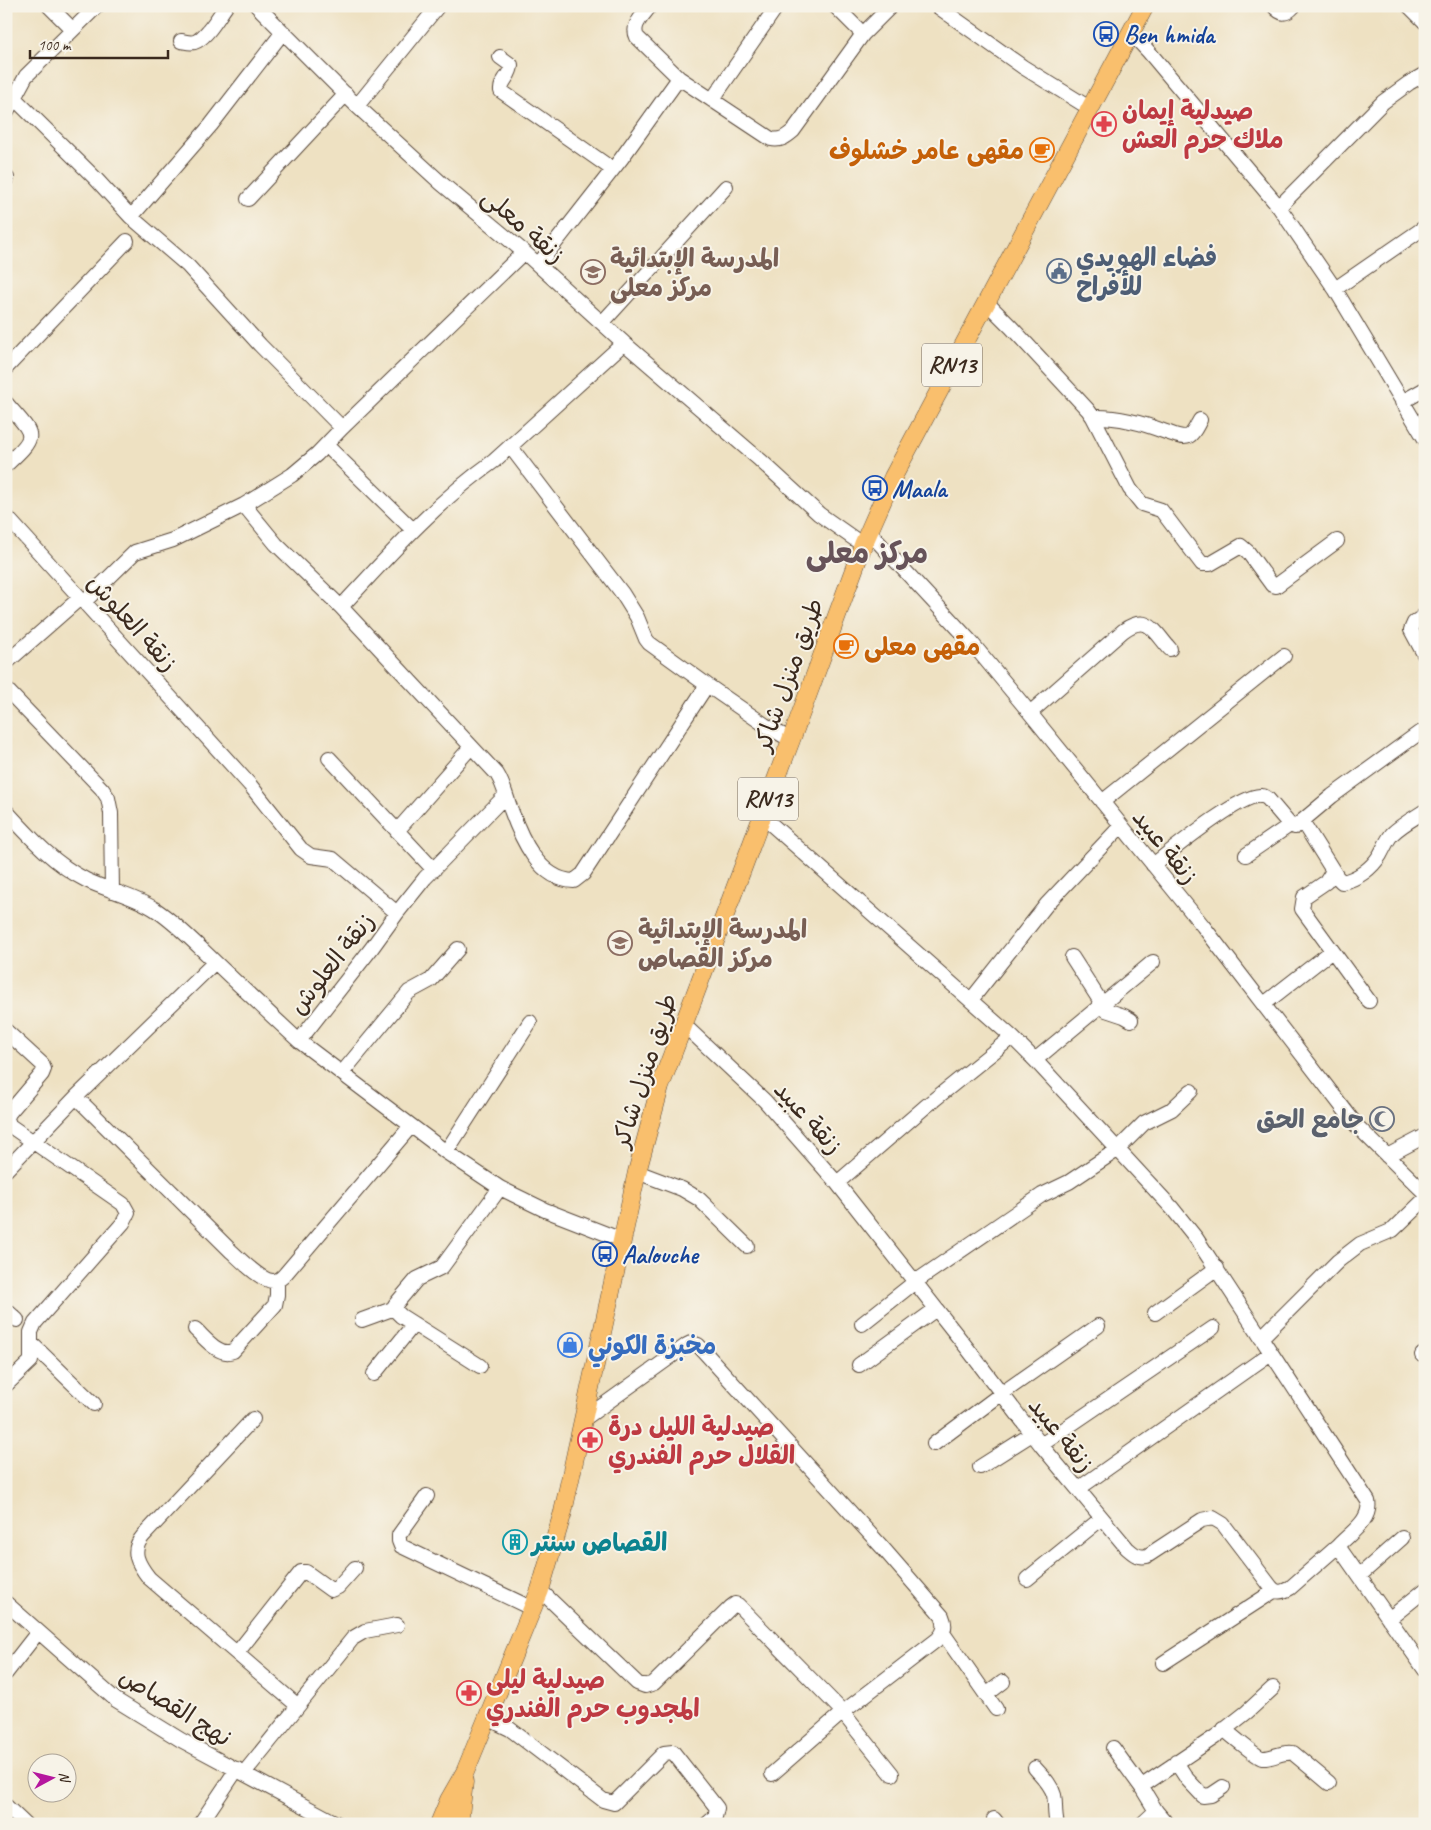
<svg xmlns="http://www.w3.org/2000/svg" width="1431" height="1830" viewBox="0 0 1431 1830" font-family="Caveat,'Playpen Sans Arabic',sans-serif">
<rect width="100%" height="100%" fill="#f7f3e8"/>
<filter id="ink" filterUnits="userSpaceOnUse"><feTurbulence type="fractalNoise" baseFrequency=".02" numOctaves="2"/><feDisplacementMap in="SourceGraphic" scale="10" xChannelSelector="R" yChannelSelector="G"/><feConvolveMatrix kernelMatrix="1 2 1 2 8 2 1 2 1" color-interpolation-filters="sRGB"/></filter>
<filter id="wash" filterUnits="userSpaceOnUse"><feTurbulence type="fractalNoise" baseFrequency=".0096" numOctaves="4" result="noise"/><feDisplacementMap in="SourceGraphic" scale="20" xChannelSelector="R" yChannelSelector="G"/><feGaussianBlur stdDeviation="1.12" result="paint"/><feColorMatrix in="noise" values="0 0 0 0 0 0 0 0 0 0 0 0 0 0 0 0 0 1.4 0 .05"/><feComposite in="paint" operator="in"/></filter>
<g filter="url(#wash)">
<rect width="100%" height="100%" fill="#eee1c2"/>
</g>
<g filter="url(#ink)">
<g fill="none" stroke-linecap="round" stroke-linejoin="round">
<defs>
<path id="minor" d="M49,6L72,29
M257,6L357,106L441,183L524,252L624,343L760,460L819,514L863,545
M650,6C643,16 631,25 637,37L679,78L771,139C781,141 786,137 793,131L863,34L891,6
M835,6L863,34
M937,6L1023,67L1091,109
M1274,6C1281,15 1286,15 1294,6
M1409,6L1425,22
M1131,33L1149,52L1279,207L1335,289L1425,439
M181,41C187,42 192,44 197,41C209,34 218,17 226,6
M500,57L511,65C511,76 500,81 501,91L612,169
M6,90L96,179L131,217L188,266L260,345L342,428
M712,100L777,6
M357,106L438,6
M6,113L26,76L97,6
M6,179L7,178
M248,199L346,94
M1279,207L1383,102L1409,83L1425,74
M131,217L211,125L283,32
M524,252L342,428L317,454L292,475L244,505L276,544L341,607L497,774C504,785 506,797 511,810C521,838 539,880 574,881L583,874L707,685
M538,265L621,159L679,78
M1335,289L1425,227
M986,302L1011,327L1088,410L1093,417L1130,489L1142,504L1161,510L1202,564H1210L1241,546L1248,552L1272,585L1276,586L1337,541
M602,323L726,187
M6,368L127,241
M1402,402L1425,389
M6,403C34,436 40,434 6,465
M1093,417C1118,416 1143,423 1166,432C1173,434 1182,439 1189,436C1194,433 1197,425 1200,420
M326,445L412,529
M510,446L622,593L637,617L646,639L649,643L707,685L765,725L791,740
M6,516L250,785L301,849L311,856L333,859L397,913L371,949L299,1041L446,1152L500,1188L545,1210L622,1240
M868,531L971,642L1030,713L1203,926L1357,1126L1425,1193
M84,602L135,552L173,540L244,505
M341,607C389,555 436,502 494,461L624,343
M1425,615L1414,623L1411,630L1425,656
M6,663L80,598
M6,689L102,789L108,798L111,813L112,891
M1030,713L1123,631C1148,613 1154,631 1170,649
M329,758L434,870
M1102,802L1284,656
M6,811C30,837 54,864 86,880C109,891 135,896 156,910C177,924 195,943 213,960C241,987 270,1014 299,1041
M762,816L1012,1037L1035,1060L1172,1208L1196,1238L1368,1501C1372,1520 1350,1533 1338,1546
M1302,821L1337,877L1342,882C1358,879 1372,868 1380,855C1384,848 1387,840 1392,834C1401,825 1414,818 1425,811
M397,831L471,747
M1246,855L1290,825
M1153,865C1171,851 1242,793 1261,796C1265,796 1265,797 1268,799L1290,825L1295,827L1332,796L1419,733
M1333,871L1326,882L1304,897L1302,909L1369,1001
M397,913L425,878L506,795
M1072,957L1106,1010L1124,1016L1131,1020
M971,1000L1047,904L1121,826
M1264,1004L1332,951
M683,1024L765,1101L837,1183L967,1348L1041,1445L1127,1548C1134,1554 1138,1558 1147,1556L1202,1520L1213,1518L1223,1524L1271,1587C1277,1594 1283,1592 1290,1588L1338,1546L1425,1670
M6,1031L42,1064L44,1069L42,1074L9,1113L7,1118L9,1125L123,1204L128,1213L123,1223L35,1323L31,1332V1361L6,1385
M1035,1060L1153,962
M342,1073L409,992L431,980L458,949
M76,1097L231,1251C240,1259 261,1281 273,1281C279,1281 283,1277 286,1273L411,1126
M446,1152L530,1022
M1387,1156L1425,1136
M6,1170L76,1097L215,962
M637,1172L682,1189L699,1199L747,1246
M837,1183L925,1107L1012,1037
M6,1310L17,1320
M1155,1313L1217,1268
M362,1320L395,1308
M862,1324L915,1282L1042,1195L1069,1182L1117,1150L1144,1123L1172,1109L1191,1091
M195,1329C205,1338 219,1357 233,1351L275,1305L277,1295V1281
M1261,1338L1338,1261L1360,1244L1393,1230L1425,1199
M31,1343L94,1404
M1422,1355L1425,1353
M859,1365L936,1309
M480,1366L401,1316L396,1311L395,1305L417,1279L442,1267L500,1188
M374,1374L414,1324
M253,1419L143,1536C130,1551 138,1564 149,1578L298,1706
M584,1419L687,1345L691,1343L698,1345L882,1547L942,1616C946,1625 945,1632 938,1639L843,1712L772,1774
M934,1444L1001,1394L1098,1326
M1041,1445L1213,1328
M980,1467L1032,1434
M1078,1489L1271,1353
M427,1496L399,1535V1541L401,1546L533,1609
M1359,1576L1402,1538
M1027,1579L1102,1518
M540,1590L637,1683L645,1686L654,1683L731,1607L735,1604L738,1605L843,1712
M6,1603L116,1700L181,1740L338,1824
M1389,1619L1425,1590
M943,1633L996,1709
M237,1653L301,1572H306L331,1590L338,1587L355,1568
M1163,1663L1274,1591
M6,1673L38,1632
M986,1695L1003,1682
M843,1713L892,1774
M487,1718L510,1729L603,1800L614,1803L664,1753L673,1752L717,1808L715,1817L707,1824
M1224,1729C1227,1732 1257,1757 1262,1758C1272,1759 1282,1751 1293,1753L1329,1783
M1113,1748L1142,1788
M1176,1762L1187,1779L1203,1796L1211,1795L1223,1787
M1035,1768C1042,1776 1051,1784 1054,1795C1056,1805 1054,1814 1057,1824
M244,1773L353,1638L365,1631L397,1625
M6,1806L25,1824
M994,1819L998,1824
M200,1824L237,1769
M1142,1824L1156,1811
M1167,1824L1156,1811L1142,1788L1145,1784L1215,1737L1247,1712L1273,1688"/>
<path id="major" d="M439,1824L449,1800L465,1772L540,1590L563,1512L637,1172L660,1087L791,740L863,545L893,477L1145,6
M459,1824L464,1782"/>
</defs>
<use href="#minor" stroke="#564537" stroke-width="16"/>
<use href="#major" stroke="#564537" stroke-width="19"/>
<use href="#minor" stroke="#fff" stroke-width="14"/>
<use href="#major" stroke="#f9bf6d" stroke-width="18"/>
</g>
</g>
<defs>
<symbol id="bus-ring" viewBox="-11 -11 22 22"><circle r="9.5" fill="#f7f3e8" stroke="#1a4fb4" stroke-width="1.5"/><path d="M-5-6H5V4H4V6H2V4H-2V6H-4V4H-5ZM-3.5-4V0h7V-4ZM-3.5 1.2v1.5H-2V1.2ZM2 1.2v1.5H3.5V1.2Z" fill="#1a4fb4"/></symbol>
<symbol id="pharmacy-ring" viewBox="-11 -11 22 22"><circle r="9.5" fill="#f7f3e8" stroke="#e0444e" stroke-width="1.5"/><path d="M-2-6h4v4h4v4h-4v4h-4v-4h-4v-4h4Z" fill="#e0444e"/></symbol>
<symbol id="cafe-ring" viewBox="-11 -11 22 22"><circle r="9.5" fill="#f7f3e8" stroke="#e8710a" stroke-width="1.5"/><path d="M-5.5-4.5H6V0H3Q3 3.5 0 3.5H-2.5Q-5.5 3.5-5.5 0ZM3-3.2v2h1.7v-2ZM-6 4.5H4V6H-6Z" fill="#e8710a"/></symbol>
<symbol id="civic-ring" viewBox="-11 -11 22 22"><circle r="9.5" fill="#f7f3e8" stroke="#5c6f8a" stroke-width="1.5"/><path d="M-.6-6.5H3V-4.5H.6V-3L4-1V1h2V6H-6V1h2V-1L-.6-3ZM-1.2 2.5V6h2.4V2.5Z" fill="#5c6f8a"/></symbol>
<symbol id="school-ring" viewBox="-11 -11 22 22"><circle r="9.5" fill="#f7f3e8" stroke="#8d6e63" stroke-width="1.5"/><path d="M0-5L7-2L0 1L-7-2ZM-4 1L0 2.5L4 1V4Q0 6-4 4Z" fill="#8d6e63"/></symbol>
<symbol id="mosque-ring" viewBox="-11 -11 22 22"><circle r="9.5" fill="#f7f3e8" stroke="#6b7280" stroke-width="1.5"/><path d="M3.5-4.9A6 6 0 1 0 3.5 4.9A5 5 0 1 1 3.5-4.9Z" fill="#6b7280"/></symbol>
<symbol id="shop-ring" viewBox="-11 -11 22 22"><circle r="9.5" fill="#f7f3e8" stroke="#3f7fe0" stroke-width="1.5"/><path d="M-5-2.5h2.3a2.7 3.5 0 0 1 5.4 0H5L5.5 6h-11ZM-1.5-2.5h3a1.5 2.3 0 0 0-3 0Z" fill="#3f7fe0"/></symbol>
<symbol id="building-ring" viewBox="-11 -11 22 22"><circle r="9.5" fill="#f7f3e8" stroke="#0f9aa8" stroke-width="1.5"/><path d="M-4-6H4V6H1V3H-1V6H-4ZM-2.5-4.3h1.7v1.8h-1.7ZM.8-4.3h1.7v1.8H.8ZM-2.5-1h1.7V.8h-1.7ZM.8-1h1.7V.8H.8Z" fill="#0f9aa8"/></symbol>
</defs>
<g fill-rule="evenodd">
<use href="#bus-ring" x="1092" y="20" width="28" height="28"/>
<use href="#pharmacy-ring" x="1090" y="110" width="28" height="28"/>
<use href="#cafe-ring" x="1028" y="136" width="28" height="28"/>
<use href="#civic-ring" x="1045" y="257" width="28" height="28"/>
<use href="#school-ring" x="579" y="258" width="28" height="28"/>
<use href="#bus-ring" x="861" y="474" width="28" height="28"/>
<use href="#cafe-ring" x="832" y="632" width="28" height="28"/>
<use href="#school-ring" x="606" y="929" width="28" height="28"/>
<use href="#mosque-ring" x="1368" y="1105" width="28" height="28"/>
<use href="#bus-ring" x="591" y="1240" width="28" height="28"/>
<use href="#shop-ring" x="556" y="1331" width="28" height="28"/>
<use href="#pharmacy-ring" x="576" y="1426" width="28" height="28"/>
<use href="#building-ring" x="501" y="1528" width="28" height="28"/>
<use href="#pharmacy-ring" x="455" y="1679" width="28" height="28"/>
</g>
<g text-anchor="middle" stroke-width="4" stroke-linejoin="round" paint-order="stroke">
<g fill="#f7f3e8" stroke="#73665b" stroke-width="1">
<rect x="922" y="343.5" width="60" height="43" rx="4"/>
<rect x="738" y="777.5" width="60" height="43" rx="4"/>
</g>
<g font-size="24" font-weight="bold" fill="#3b2a1e">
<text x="952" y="373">RN13</text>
<text x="768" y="807">RN13</text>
</g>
<g font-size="25" font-weight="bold" fill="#164399" stroke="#f7f3e8" text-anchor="start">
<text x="1124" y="43">Ben hmida</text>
<text x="892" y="497">Maala</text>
<text x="622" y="1263">Aalouche</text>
</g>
<g font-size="25" font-weight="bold" fill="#be3a42" stroke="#f7f3e8" text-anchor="start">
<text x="1122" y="119">صيدلية إيمان<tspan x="1122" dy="29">ملاك حرم العش</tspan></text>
<text x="608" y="1435">صيدلية الليل درة<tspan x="608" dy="29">القلال حرم الفندري</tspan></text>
<text x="486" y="1688">صيدلية ليلى<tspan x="486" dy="29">المجدوب حرم الفندري</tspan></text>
</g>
<g font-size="25" font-weight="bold" fill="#c56008" stroke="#f7f3e8" text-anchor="end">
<text x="1024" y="159">مقهى عامر خشلوف</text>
<text x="864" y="655" text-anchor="start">مقهى معلى</text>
</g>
<g font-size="25" fill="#3b2a1e" stroke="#f7f3e8">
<text transform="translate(524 225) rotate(41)" y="9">زنقة معلى</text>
<text transform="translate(133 622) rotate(48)" y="9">زنقة العلوش</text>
<text transform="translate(788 674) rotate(-70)" y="9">طريق منزل شاكر</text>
<text transform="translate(1166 846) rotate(51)" y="9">زنقة عبيد</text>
<text transform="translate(331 963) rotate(-52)" y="9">زنقة العلوش</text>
<text transform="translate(644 1070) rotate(-72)" y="9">طريق منزل شاكر</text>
<text transform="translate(809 1117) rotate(48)" y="9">زنقة عبيد</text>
<text transform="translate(1062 1434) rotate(51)" y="9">زنقة عبيد</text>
<text transform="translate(176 1706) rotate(32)" y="9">نهج القصاص</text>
</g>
<g font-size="25" font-weight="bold" fill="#4e5e75" stroke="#f7f3e8" text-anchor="start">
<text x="1076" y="266">فضاء الهويدي<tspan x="1076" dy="29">للأفراح</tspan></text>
</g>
<g font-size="25" font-weight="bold" fill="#785e54" stroke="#f7f3e8" text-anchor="start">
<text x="610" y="267">المدرسة الإبتدائية<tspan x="610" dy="29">مركز معلى</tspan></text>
<text x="638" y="938">المدرسة الإبتدائية<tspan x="638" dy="29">مركز القصاص</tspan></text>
</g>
<g font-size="25" font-weight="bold" fill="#5b616d" stroke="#f7f3e8" text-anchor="end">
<text x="1364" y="1128">جامع الحق</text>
</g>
<g font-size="25" font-weight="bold" fill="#366cbe" stroke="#f7f3e8" text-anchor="start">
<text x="588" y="1354">مخبزة الكوني</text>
</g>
<g font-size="25" font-weight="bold" fill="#0d838f" stroke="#f7f3e8" text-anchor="start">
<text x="532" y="1551">القصاص سنتر</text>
</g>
<g font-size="30" font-weight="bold" fill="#675359" stroke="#f7f3e8">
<text x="867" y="563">مركز معلى</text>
</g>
</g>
<rect width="1431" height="1830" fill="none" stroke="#f7f3e8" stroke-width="25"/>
<g transform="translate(52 1778) rotate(83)"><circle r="24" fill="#f7f3e8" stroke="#aca397"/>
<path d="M0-4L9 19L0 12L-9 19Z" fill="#b5179e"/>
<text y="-8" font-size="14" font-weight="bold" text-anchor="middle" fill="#3b2a1e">N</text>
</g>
<path d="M30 50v8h138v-8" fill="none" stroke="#3b2a1e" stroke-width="2.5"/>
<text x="38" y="50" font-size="15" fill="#3b2a1e" stroke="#f7f3e8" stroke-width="4" paint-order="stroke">100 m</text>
</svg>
